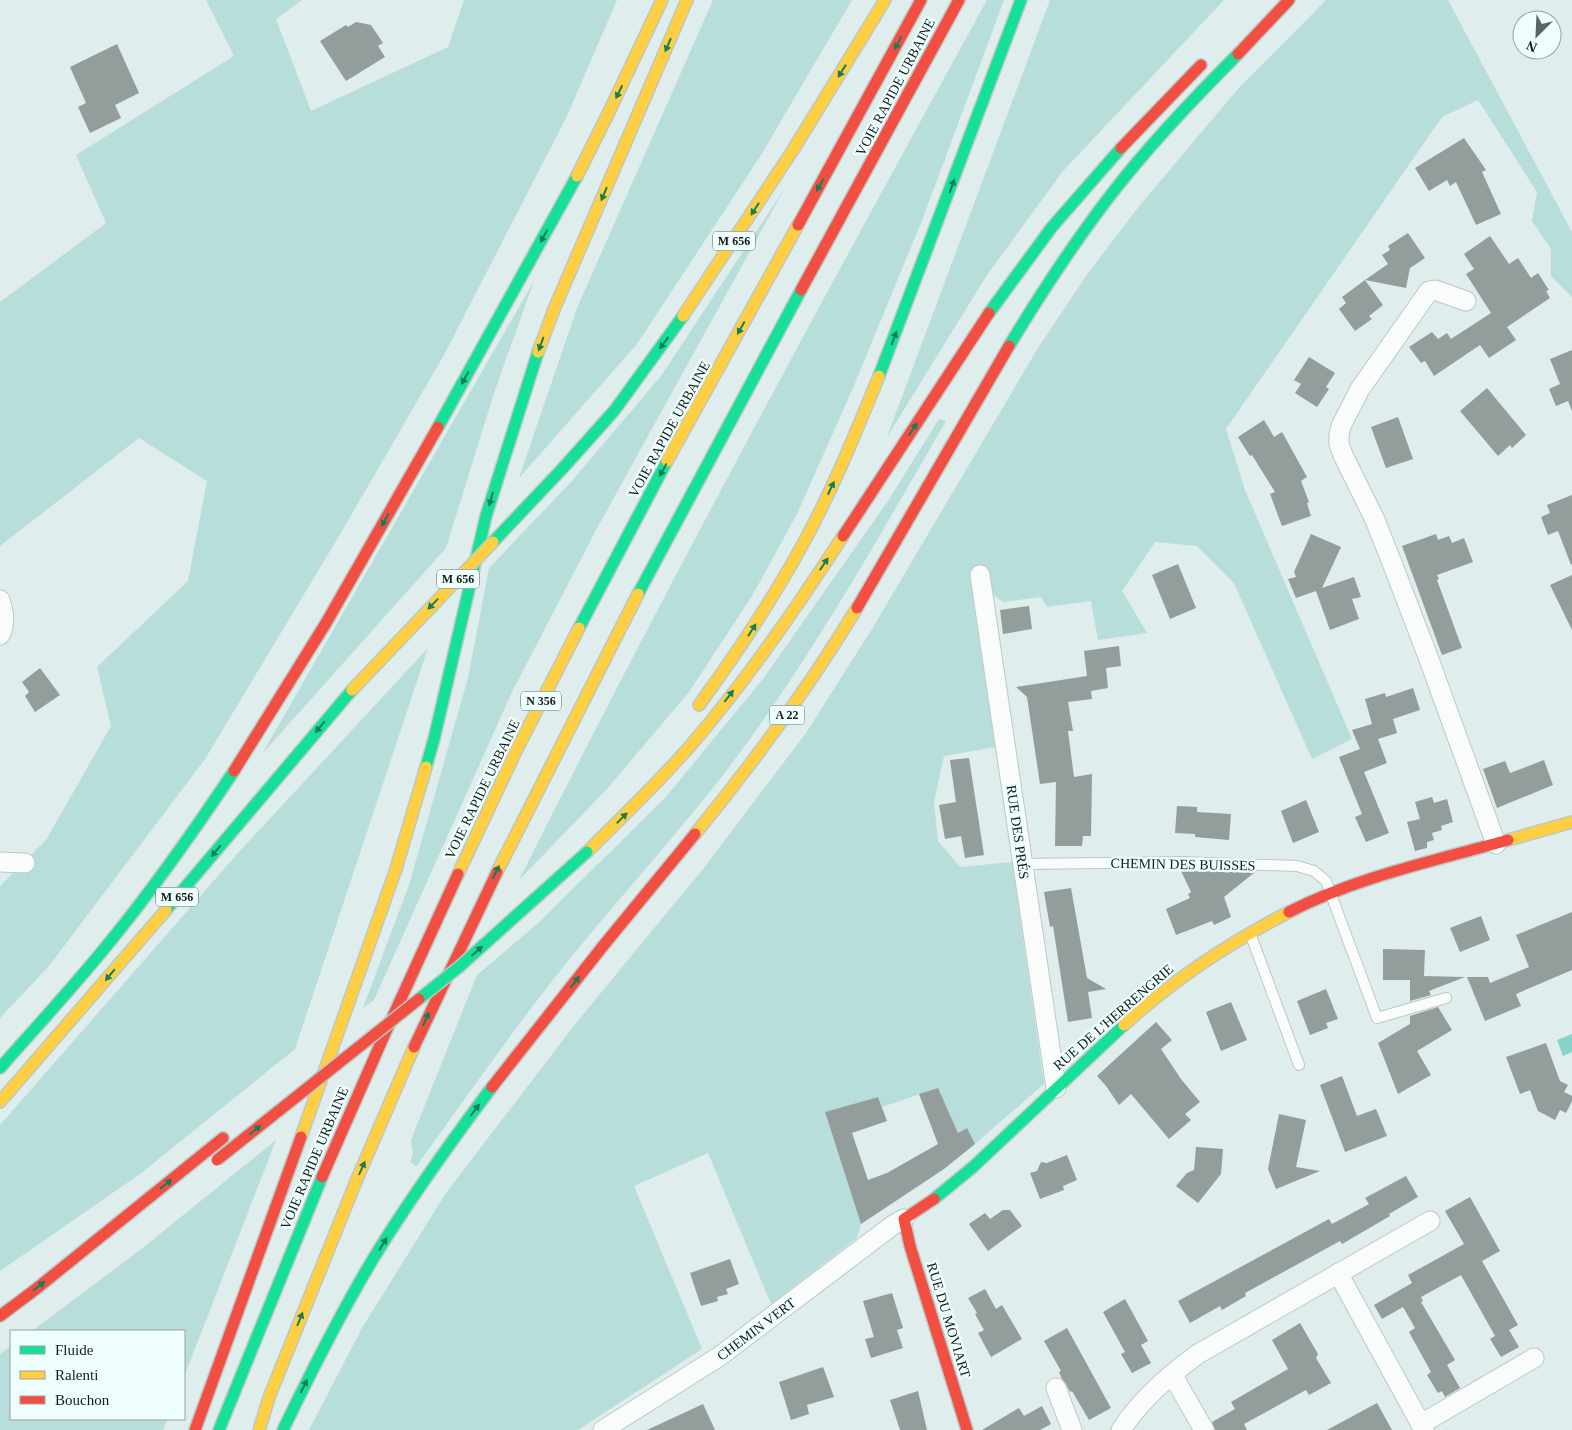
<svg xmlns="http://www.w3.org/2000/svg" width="1572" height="1430" viewBox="0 0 1572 1430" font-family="Georgia,serif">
<rect width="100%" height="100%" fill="#dfedec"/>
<path fill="#b7deda" d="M206,0H302L276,19L311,111L448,47L464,0H617L567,116L444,355L339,536L205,759L49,966L0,1018V886L46,840L111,726L97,667L188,581L207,481L139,438L0,546V302L106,223L76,155L234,56Z
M713,0H852L761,155L637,344L519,478L577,308Z
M987,0H1004L923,218L853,388L797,514L752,596L689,692L607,789L519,880C668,583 827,291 987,0Z
M1050,0H1224L1063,171L987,275L887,437Z
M1326,0H1448L1572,232V297L1551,276V249L1532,221L1537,192L1478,100L1442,117L1226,429L1245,490L1352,739L1312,759L1234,583L1197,546L1155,542L1122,591L1147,633L1098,640L1091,601L1047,607L1041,597L1003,602L992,594L974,606L995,747L944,756L934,802L938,841L960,867L1012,862L1044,1084L975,1144L967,1128L958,1133L938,1088L882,1107L878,1097L825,1112L861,1224L857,1238L771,1304L708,1153L634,1186L702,1349L578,1430H309L362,1328L446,1193L576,1023L703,869L806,733L872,629L1038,348L1086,276L1140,205L1238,89Z
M785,188L596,530L512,692L374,1000L363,1008L409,885L468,678L489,568L571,482L661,376Z
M534,281L495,390L446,548L262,754Z
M939,419L946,421C876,542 808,664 723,775C667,847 605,913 549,985C503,1044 460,1106 416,1167L410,1162L413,1154L411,1140L477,975L536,925L665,798L763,679L888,501Z
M428,648L295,1049L140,1174L0,1271V1125L238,853Z
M276,1140L184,1377V1331H32L140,1250Z
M11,1346V1419H168L163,1430H0V1354Z"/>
<path fill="#87d2ca" d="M1572,1034V1052L1563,1056L1557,1040Z"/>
<path fill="#939d9c" d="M356,22L371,25L383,43L378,46L385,57L346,81L320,41L346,25L348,27Z
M117,44L139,93L115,105L121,118L90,133L78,107L86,103L70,67Z
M1464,138L1486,170L1482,172L1501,214L1476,225L1456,182L1450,186L1447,180L1429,191L1415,168Z
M1408,233L1425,258L1410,268L1406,288L1365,280L1388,264L1382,255L1390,250L1388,246Z
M1490,236L1509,264L1518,258L1531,278L1538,273L1549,290L1546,291L1550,298L1507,327L1516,340L1489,358L1480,345L1434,376L1425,361L1421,363L1409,347L1432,332L1438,339L1447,333L1451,339L1491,313L1466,274L1474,269L1464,254Z
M1365,280L1383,305L1369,316L1372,319L1355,331L1339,309L1346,303L1342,297Z
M1572,350V411L1568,401L1556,406L1549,389L1560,384L1550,359Z
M1309,357L1335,373L1326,387L1329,389L1317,407L1295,393L1301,384L1294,380Z
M1487,388L1526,435L1512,448L1510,445L1498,456L1460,411Z
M1398,417L1413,459L1386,468L1371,427Z
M1264,420L1274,437L1282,432L1307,477L1301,481L1309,502L1307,503L1311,516L1282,526L1270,494L1275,492L1252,455L1250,456L1238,437Z
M1572,495V564L1571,565L1558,531L1548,535L1541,517L1550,513L1547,505Z
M1311,534L1341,547L1322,588L1354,577L1361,597L1352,599L1359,619L1330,630L1316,591L1296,598L1288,579L1296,577L1294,572Z
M1436,534L1438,540L1449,536L1452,543L1464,538L1473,562L1437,575L1439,579L1437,580L1462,648L1442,655L1402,546Z
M1178,564L1196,608L1170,619L1152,575Z
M1572,575V630L1550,585Z
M1029,606L1032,629L1003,634L1000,610Z
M1119,646L1121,666L1106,668L1108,688L1091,691L1092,699L1068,702L1073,731H1068L1074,777L1092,774L1091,836H1083L1082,846H1055L1056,782L1040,784L1027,697L1016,687L1087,676L1084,651Z
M40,668L60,695L35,712L25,696L29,692L22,682Z
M1413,688L1420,710L1393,719L1397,733L1378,739L1387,763L1364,772L1389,833L1366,842L1355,817L1362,814L1339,757L1360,749L1352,730L1372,724L1365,699L1385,693L1386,697Z
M969,758L984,855L965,858L961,836L945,839L939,805L956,802L950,760Z
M1544,760L1553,785L1497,808L1483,769L1505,761L1510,773Z
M1432,797L1434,803L1447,799L1453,822L1441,826L1442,830L1432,833L1434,840L1427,842V848L1415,851L1407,822L1420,819L1415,802Z
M1306,800L1319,832L1293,843L1281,811Z
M1177,806L1197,807V812L1231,814L1229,840L1195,837V834L1175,833Z
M1181,871L1255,872L1224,897L1231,917L1214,925L1212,921L1176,935L1166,909L1190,898L1188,894L1191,892Z
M1071,888L1087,978L1106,989L1088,992L1092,1018L1068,1022L1053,926L1050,927L1044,892Z
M1572,912V970L1516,994L1521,1006L1485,1021L1467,977H1488L1490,983L1529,967L1516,935Z
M1481,916L1490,940L1460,952L1450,928Z
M1383,949L1425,950L1424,976L1465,977L1429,991L1431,995L1410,1001V980H1383Z
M1326,989L1338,1019L1326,1023L1328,1028L1310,1035L1297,1001Z
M1231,1002L1247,1040L1221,1051L1206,1012Z
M1438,1007L1452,1030L1417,1051L1431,1075L1398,1094L1378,1043L1410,1024V1016Z
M1156,1022L1172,1040L1161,1049L1181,1079L1200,1102L1185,1114L1191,1120L1169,1139L1131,1094L1119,1105L1106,1086L1097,1076Z
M1546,1043L1560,1081L1568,1085L1564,1092L1572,1096V1101L1566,1113L1560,1110L1555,1120L1538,1111L1530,1090L1520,1094L1506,1057Z
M1342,1076L1357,1116L1376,1109L1387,1136L1345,1152L1320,1085Z
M938,1088L958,1133L967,1128L975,1144L944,1169L861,1224L825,1112L878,1097L887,1121L852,1133L868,1180L887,1173L938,1144L919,1094Z
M1279,1114L1306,1120L1296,1167L1320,1171L1276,1189L1268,1169Z
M1196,1147L1223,1149L1221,1174L1198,1203L1176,1186L1187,1173L1194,1170Z
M1067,1155L1077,1180L1063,1186L1064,1190L1040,1199L1030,1173L1037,1171L1041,1162L1047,1163Z
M1406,1176L1418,1197L1389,1214L1390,1216L1342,1244L1340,1241L1245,1293L1246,1296L1222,1310L1220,1306L1190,1323L1178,1301L1329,1219L1332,1224L1369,1204L1365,1198Z
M1470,1197L1500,1251L1482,1261L1518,1325L1509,1330L1519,1347L1501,1357L1490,1339L1495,1336L1461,1275L1421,1297L1423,1301L1421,1302L1455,1360L1447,1365L1460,1388L1445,1397L1442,1391L1438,1393L1427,1375L1431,1372L1409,1332L1415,1328L1403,1307L1382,1319L1374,1305L1412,1283L1408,1275L1464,1244L1445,1211Z
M1003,1210H1010L1022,1226L988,1251L969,1224L985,1213L990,1219Z
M730,1259L739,1284L726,1289L728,1294L717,1297L718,1301L701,1306L690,1273Z
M985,1289L996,1309L1002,1305L1022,1339L991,1357L978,1333L984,1330L975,1314L977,1313L968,1298Z
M892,1293L903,1328L897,1330L903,1348L871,1358L865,1339L874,1337L863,1301Z
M1125,1299L1148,1341L1141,1345L1151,1363L1132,1373L1121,1354L1125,1352L1103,1312Z
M1300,1323L1318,1354L1316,1358L1331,1383L1309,1395L1306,1390L1244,1424L1247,1430H1215L1212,1422L1235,1409L1231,1402L1288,1369L1272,1340Z
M1067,1328L1111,1408L1089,1420L1072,1391L1070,1392L1066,1384L1062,1379L1059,1372L1061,1371L1044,1341Z
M823,1367L834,1397L807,1405L809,1414L791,1420L779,1382Z
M918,1391L927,1430H900L890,1400Z
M1377,1403L1392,1430H1327Z
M703,1404L715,1430H647Z
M1042,1406L1051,1424L1040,1430H982L1019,1408L1024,1416Z"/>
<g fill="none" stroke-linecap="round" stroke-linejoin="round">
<defs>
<path id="lane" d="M1023,864L1181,862L1297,866L1314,871L1326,881L1377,1018L1446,998
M1250,933L1299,1065"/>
<path id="street" d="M1466,301L1435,290L1429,291L1360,389L1341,426L1339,435V444L1343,455L1375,520L1392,563L1427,654L1496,844
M980,575L1056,1088
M0,600C4,612 6,623 0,635
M0,862L25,863
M1338,1273L1424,1430
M1172,1374L1204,1430
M1056,1388L1072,1430
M1421,1424L1534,1358
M603,1430L720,1356L893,1225L904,1219
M1121,1430C1141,1399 1169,1375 1198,1354L1430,1221"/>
<path id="fast" d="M989,313L1052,227L1121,148
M1009,346C1041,293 1075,241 1113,192C1151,143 1194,98 1238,54
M879,376L1021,0
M438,427L577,176
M563,468L614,411L683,316
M638,594L801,290
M579,628L667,461
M426,767L434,739L486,516L538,352
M166,910L352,690
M0,1068C38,1025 77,983 113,938C156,885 196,828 234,771
M934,1199L973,1167L1124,1025
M219,1430L322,1177
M283,1430C311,1372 340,1314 373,1259C409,1200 450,1143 492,1087"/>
<path id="slow" d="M577,176L609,112L662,0
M683,316L793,150L885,0
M538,352L555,307L687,0
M667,461L798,225
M699,705C737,653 773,599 804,542C833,489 856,432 879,376
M695,834C754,762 809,687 857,608
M1508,840L1572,822
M587,852C622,817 658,783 691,745C747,680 796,608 843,536
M497,872L638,594
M458,874L517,749L579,628
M1124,1025C1174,979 1229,943 1289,912
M0,1102L166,910
M301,1137L396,869L426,767
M259,1430L270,1395L357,1179L414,1047"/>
<path id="jam" d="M1238,54L1289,0
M1121,148L1201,65
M798,225L921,0
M801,290L959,0
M843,536L989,313
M857,608L1009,346
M234,771L326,623L438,427
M1289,912C1357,877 1434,861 1508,840
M414,1047L497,872
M492,1087L603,946L695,834
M322,1177L383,1038L458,874
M934,1199L904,1219L910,1246L967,1430
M0,1316L36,1289L223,1138
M195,1430L301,1137"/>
</defs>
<use href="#lane" stroke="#bcc8c6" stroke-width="12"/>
<use href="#street" stroke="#bcc8c6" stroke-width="21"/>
<use href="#fast" stroke="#bcc8c6" stroke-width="14"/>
<use href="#slow" stroke="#bcc8c6" stroke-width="14"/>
<use href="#jam" stroke="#bcc8c6" stroke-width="14"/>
<use href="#lane" stroke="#fafcfc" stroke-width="10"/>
<use href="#street" stroke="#fafcfc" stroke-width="19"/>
<use href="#fast" stroke="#16e098" stroke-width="11"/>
<use href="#slow" stroke="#ffcf43" stroke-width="11"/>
<use href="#jam" stroke="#f24e42" stroke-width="11"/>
<defs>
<path id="fast-bridge" d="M493,542L563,468
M419,999L459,967L587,852"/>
<path id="slow-bridge" d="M352,690L493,542"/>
<path id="jam-bridge" d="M217,1160L419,999"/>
</defs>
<use href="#fast-bridge" stroke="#bcc8c6" stroke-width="14" stroke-linecap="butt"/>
<use href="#slow-bridge" stroke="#bcc8c6" stroke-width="14" stroke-linecap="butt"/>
<use href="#jam-bridge" stroke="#bcc8c6" stroke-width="14" stroke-linecap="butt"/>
<use href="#fast-bridge" stroke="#16e098" stroke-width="11"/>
<use href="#slow-bridge" stroke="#ffcf43" stroke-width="11"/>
<use href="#jam-bridge" stroke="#f24e42" stroke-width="11"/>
</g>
<defs><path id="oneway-solid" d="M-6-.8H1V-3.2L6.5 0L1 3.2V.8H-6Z" transform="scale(1.25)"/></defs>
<g fill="#147e5a">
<use href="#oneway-solid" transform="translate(898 43) rotate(118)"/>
<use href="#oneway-solid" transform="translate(668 45) rotate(113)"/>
<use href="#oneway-solid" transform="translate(842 71) rotate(122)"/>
<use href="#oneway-solid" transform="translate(619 92) rotate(116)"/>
<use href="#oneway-solid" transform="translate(820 185) rotate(119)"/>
<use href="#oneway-solid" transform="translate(952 186) rotate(-70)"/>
<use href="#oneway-solid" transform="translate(604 194) rotate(113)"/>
<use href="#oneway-solid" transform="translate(755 209) rotate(123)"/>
<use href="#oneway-solid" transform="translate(544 236) rotate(119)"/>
<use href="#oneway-solid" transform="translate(741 328) rotate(119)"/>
<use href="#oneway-solid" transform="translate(894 338) rotate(-69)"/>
<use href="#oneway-solid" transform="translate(664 343) rotate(126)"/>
<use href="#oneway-solid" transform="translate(541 344) rotate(110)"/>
<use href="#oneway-solid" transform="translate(465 378) rotate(119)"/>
<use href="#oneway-solid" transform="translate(913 429) rotate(-57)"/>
<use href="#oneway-solid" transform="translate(663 470) rotate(119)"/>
<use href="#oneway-solid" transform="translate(831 488) rotate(-65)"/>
<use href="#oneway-solid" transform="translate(491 499) rotate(106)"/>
<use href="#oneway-solid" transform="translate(385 520) rotate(119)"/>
<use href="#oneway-solid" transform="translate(824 564) rotate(-56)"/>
<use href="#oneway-solid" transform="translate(433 604) rotate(134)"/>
<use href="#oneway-solid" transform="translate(752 630) rotate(-57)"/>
<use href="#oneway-solid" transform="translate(729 696) rotate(-52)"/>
<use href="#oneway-solid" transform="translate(320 727) rotate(130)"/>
<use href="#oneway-solid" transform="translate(622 818) rotate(-45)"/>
<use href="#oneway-solid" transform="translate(216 851) rotate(130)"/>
<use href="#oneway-solid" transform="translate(496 872) rotate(-65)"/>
<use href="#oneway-solid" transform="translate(477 951) rotate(-41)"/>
<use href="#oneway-solid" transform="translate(110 975) rotate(130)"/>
<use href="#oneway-solid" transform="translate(575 982) rotate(-52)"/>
<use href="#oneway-solid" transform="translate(426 1019) rotate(-66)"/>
<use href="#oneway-solid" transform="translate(475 1110) rotate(-53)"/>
<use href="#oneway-solid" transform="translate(255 1130) rotate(-39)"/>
<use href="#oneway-solid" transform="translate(362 1168) rotate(-66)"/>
<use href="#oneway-solid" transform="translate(166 1184) rotate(-39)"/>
<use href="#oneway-solid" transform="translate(383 1244) rotate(-58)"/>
<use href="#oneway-solid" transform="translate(39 1286) rotate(-38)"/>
<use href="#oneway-solid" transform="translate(300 1319) rotate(-68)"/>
<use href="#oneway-solid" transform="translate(304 1386) rotate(-64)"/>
</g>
<g text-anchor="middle" stroke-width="5" stroke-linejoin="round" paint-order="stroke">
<g fill="#eefefc" stroke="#55605e" stroke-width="1">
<rect x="713" y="231.5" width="42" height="19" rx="4"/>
<rect x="437" y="569.5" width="42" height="19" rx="4"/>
<rect x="521" y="691.5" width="40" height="19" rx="4"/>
<rect x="769.5" y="705.5" width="35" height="19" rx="4"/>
<rect x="156" y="887.5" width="42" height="19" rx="4"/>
</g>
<g font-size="12" font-weight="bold" fill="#131c1b">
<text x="734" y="245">M 656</text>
<text x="458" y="583">M 656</text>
<text x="541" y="705">N 356</text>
<text x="787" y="719">A 22</text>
<text x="177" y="901">M 656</text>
</g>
<g font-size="14" fill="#131c1b" stroke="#eefefc">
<text transform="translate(895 87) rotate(-62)" y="5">VOIE RAPIDE URBAINE</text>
<text transform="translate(669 429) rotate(-61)" y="5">VOIE RAPIDE URBAINE</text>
<text transform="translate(482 789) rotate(-64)" y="5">VOIE RAPIDE URBAINE</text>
<text transform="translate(1018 832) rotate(82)" y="5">RUE DES PRÉS</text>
<text transform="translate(1183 864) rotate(1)" y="5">CHEMIN DES BUISSES</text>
<text transform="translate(1113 1017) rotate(-41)" y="5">RUE DE L'HERRENGRIE</text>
<text transform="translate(314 1158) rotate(-67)" y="5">VOIE RAPIDE URBAINE</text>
<text transform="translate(949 1320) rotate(73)" y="5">RUE DU MOVIART</text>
<text transform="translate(756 1329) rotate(-37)" y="5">CHEMIN VERT</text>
</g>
</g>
<rect x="10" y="1330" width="175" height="90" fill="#eefefc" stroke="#96a4a2"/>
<rect x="20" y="1346" width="25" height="8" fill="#16e098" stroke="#96a4a2"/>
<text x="55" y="1355" font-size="15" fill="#131c1b">Fluide</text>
<rect x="20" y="1371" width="25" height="8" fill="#ffcf43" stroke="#96a4a2"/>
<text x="55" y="1380" font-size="15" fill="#131c1b">Ralenti</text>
<rect x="20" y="1396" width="25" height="8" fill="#f24e42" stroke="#96a4a2"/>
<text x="55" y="1405" font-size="15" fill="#131c1b">Bouchon</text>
<g transform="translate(1537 35) rotate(204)"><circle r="24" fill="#eefefc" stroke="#96a4a2"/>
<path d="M0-4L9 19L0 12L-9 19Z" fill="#5a6564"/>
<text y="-8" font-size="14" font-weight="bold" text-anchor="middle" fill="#131c1b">N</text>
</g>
</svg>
